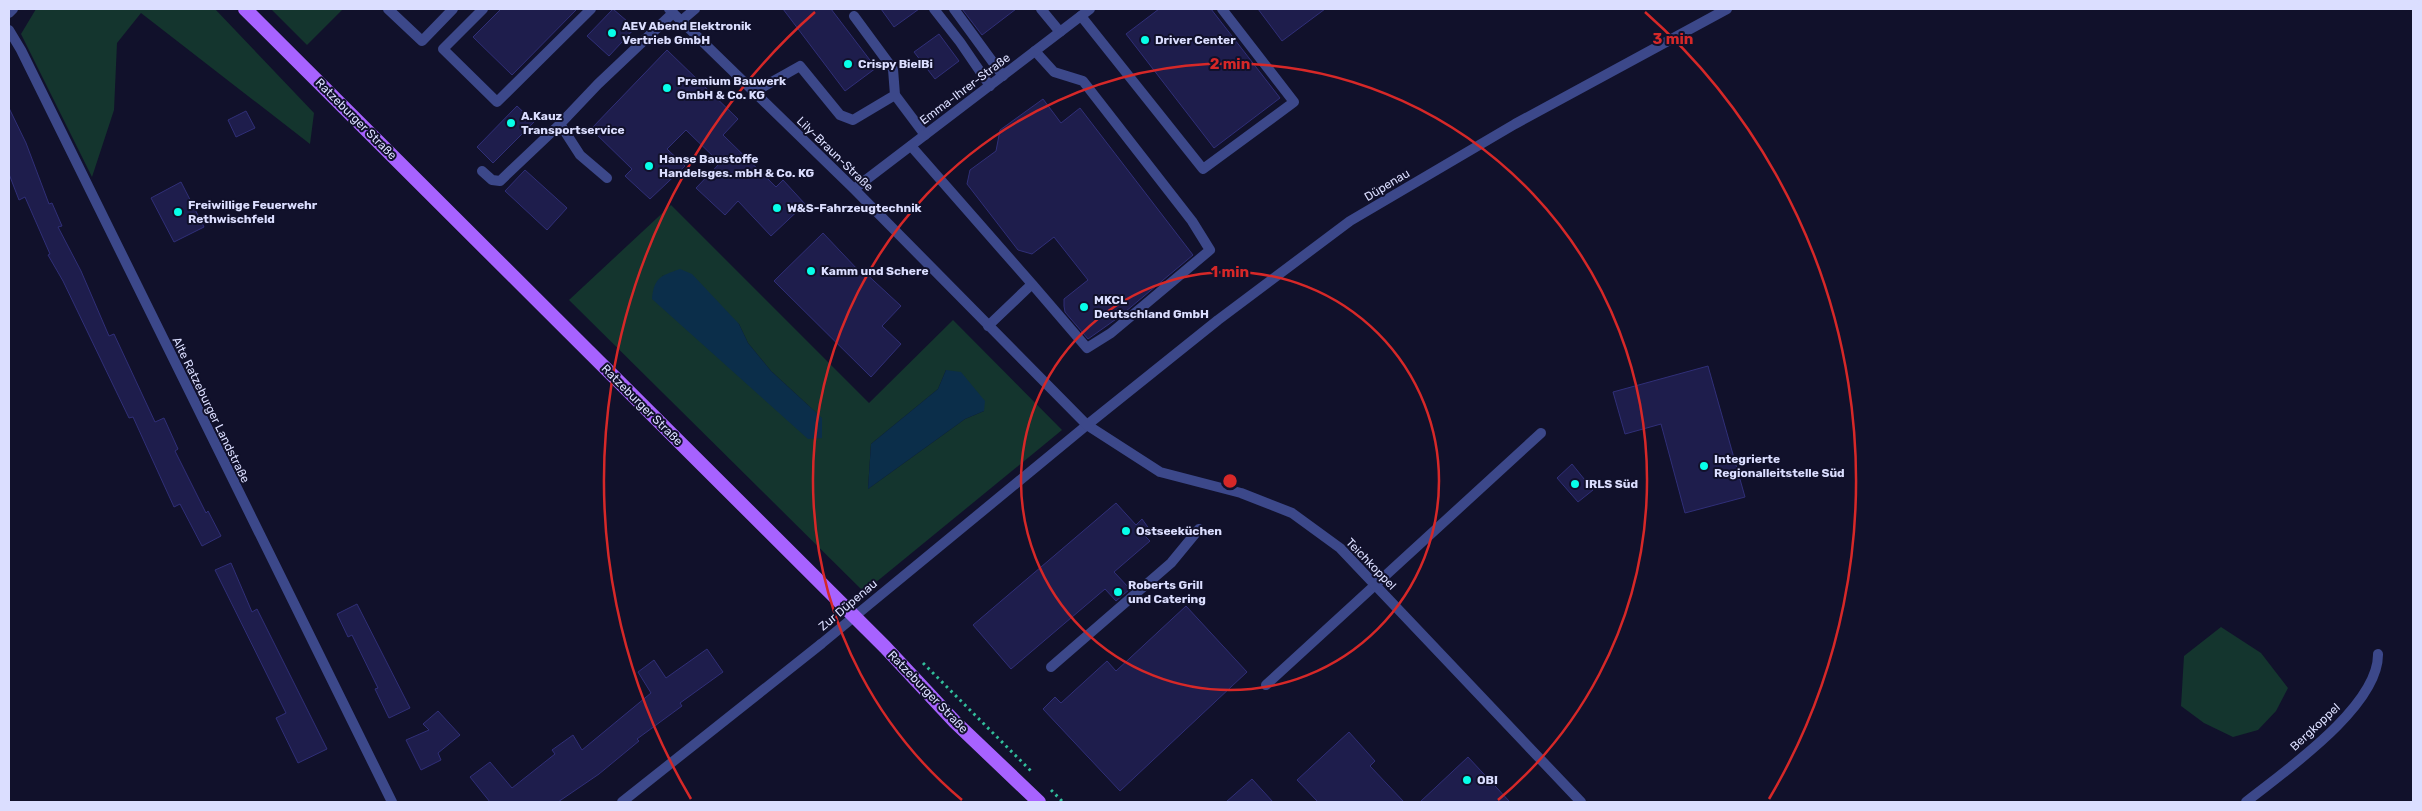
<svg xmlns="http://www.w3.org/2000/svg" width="2422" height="811" viewBox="0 0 2422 811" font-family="Rubik,sans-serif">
<rect width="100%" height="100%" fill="#11112b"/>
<path fill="#14352e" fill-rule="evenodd" d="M36,9H215L314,113L310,144L141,13L117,43L114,110L92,177L21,34Z
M271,9H343L307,45Z
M671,205L869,403L953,320L1062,430L864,592L569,300ZM662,275L739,324L748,343L771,371L822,418ZM946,370L984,411L965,419L868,489L871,444L938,389Z
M2221,627L2261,653L2288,688L2276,711L2258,730L2233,737L2204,723L2181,706L2184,656Z"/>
<path fill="#0b2e4a" d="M680,269L692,274L739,324L748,343L771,371L822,418V438L808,439L652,299C654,278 660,276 680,269Z
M946,370L961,372L985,401L984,411L965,419L868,489L871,444L938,389Z"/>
<path fill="#1e1d4c" stroke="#302f78" d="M501,9H577L512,75L473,37Z
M613,9L635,28L609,56L587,36Z
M783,9H831L876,68L845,91Z
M881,9H919L894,27Z
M962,9H1016L982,35Z
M1159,9H1211L1280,98L1214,148L1126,34Z
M1258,9H1325L1282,41Z
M939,34L959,61L935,79L914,52Z
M667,50L738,119L723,135L776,187L783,180L805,204L771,236L738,201L725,215L696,188L720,163L686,130L667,149L685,166L650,199L625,176L632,169L591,129Z
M1043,99L1061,123L1080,108L1193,255L1119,317L1088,339L1065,312L1064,306V299L1088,280L1054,237L1032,254L1018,250L967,184L970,170L996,151L1000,130Z
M517,106L534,122L493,163L477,147Z
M9,108L26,143L49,204L52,203L62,226L58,227L81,271L109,336L114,334L155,422L164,418L178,449L175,451L206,513L208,511L221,536L202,546L180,504L174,507L133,417L129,418L63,281L48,255L50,254L25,197L19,200L9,174Z
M246,111L255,128L236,137L228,120Z
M525,170L567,208L547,230L505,191Z
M181,182L204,227L174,242L151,198Z
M823,233L859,271L861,269L901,306L882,326L901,344L871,377L774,281Z
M1708,366L1745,497L1685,513L1661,424L1625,434L1613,392Z
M1572,464L1593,490L1578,502L1557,478Z
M1116,503L1136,525L1142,519L1150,530L1144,535L1150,541L1114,572L1130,589L1116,601L1105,589L1011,669L973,625Z
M231,563L252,612L257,609L327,749L298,763L276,718L286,713L215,570Z
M357,604L410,708L389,718L375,689L378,688L352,635L348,637L337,614Z
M1186,606L1247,672L1120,791L1043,709L1055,697L1061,703L1107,661L1116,671Z
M707,649L723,672L680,703L682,706L637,739L639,741L599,774L558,802H490L470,777L490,762L512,788L555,754L552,750L573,735L582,750L651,693L638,672L654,660L666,678Z
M438,711L460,735L438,753L441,760L421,770L406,740L429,730L423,724Z
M1349,732L1375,761L1370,766L1404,802H1318L1297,780Z
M1468,757L1510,802H1420Z
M1252,779L1273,802H1226Z"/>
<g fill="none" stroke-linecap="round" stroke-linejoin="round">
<path stroke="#31be9b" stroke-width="3" stroke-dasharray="2.5 4" stroke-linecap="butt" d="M923,663L1032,772
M1051,790L1063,802"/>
<path stroke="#3c488a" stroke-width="10" d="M388,9L422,41L453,9
M483,9L443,49L497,102L591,9
M934,9L960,42L990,86
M954,9L1003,76
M1041,9L1060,32
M854,16L893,69L895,95
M1081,16L1203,169L1294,102L1222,9
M681,21L695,9
M754,92L800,66L840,115L853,120L895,95L925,135
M911,146L1032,284L988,326
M482,171L492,180L500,181L560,124
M607,178L580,155L560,124L598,84L673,13
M1032,284L1087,348L1111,333L1210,250L1192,221L1083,81L1054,72L1035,51
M821,644L1087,425
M1051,667L1171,563L1199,529
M1266,685L1541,433"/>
<path stroke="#3c488a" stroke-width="10" d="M669,9L854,189L1087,425L1160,472L1241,493L1292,513L1340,548L1581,802
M9,13L13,9
M9,30L21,50L392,802
M854,189L1090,9
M1087,425L1218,320L1350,221L1515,124L1727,9
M622,802L821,644
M2246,802C2285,771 2379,706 2378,654"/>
<path stroke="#a762ff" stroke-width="14" d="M245,9L885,647L955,722L1039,802"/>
</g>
<g fill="none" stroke="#d62828" stroke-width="2.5">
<circle cx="1230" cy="481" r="209"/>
<path d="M962 800A417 417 0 1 1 1498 800"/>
<path d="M691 799A626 626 0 0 1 815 12M1645 12A626 626 0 0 1 1769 799"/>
</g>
<g fill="#07ffe9" stroke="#11112b" stroke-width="2">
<circle cx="612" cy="33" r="5"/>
<circle cx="1145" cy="40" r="5"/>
<circle cx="848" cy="64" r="5"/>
<circle cx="667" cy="88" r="5"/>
<circle cx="511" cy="123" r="5"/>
<circle cx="649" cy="166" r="5"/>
<circle cx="777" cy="208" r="5"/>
<circle cx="178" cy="212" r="5"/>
<circle cx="811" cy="271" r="5"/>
<circle cx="1084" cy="307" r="5"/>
<circle cx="1704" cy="466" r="5"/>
<circle cx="1575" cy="484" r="5"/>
<circle cx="1126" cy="531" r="5"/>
<circle cx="1118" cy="592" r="5"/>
<circle cx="1467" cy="780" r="5"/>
</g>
<g text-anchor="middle" stroke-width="4" stroke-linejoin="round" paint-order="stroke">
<g font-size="12" font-weight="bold" fill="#dbdeff" stroke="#11112b" text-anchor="start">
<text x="622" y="30">AEV Abend Elektronik<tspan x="622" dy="14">Vertrieb GmbH</tspan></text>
<text x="1155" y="44">Driver Center</text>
<text x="858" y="68">Crispy BielBi</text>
<text x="677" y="85">Premium Bauwerk<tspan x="677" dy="14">GmbH &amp; Co. KG</tspan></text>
<text x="521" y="120">A.Kauz<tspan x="521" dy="14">Transportservice</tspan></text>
<text x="659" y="163">Hanse Baustoffe<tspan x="659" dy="14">Handelsges. mbH &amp; Co. KG</tspan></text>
<text x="188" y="209">Freiwillige Feuerwehr<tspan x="188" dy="14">Rethwischfeld</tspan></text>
<text x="787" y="212">W&amp;S-Fahrzeugtechnik</text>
<text x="821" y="275">Kamm und Schere</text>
<text x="1094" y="304">MKCL<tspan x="1094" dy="14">Deutschland GmbH</tspan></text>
<text x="1714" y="463">Integrierte<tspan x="1714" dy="14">Regionalleitstelle Süd</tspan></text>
<text x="1585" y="488">IRLS Süd</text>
<text x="1136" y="535">Ostseeküchen</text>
<text x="1128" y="589">Roberts Grill<tspan x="1128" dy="14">und Catering</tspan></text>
<text x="1477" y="784">OBI</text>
</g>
<g font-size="12" fill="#dbdeff" stroke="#11112b">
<text transform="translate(965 89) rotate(-37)" y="4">Emma-Ihrer-Straße</text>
<text transform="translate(356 119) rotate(45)" y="4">Ratzeburger Straße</text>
<text transform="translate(835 154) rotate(44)" y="4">Lily-Braun-Straße</text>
<text transform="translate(1387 185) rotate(-31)" y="4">Düpenau</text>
<text transform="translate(642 405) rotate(45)" y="4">Ratzeburger Straße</text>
<text transform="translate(211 410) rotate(64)" y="4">Alte Ratzeburger Landstraße</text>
<text transform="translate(1371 564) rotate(46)" y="4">Teichkoppel</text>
<text transform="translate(848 605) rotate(-40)" y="4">Zur Düpenau</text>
<text transform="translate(928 692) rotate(46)" y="4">Ratzeburger Straße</text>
<text transform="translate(2315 727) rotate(-43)" y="4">Bergkoppel</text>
</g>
</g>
<circle cx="1230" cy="481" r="8" fill="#d62828" stroke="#11112b" stroke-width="2.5"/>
<g font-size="15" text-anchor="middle" font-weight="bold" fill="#d62828" stroke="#11112b" stroke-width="4" stroke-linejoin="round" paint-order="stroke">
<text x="1673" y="44">3 min</text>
<text x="1230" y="69">2 min</text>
<text x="1230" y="277">1 min</text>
</g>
<rect width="2422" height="811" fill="none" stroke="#dbdeff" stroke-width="20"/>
</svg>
